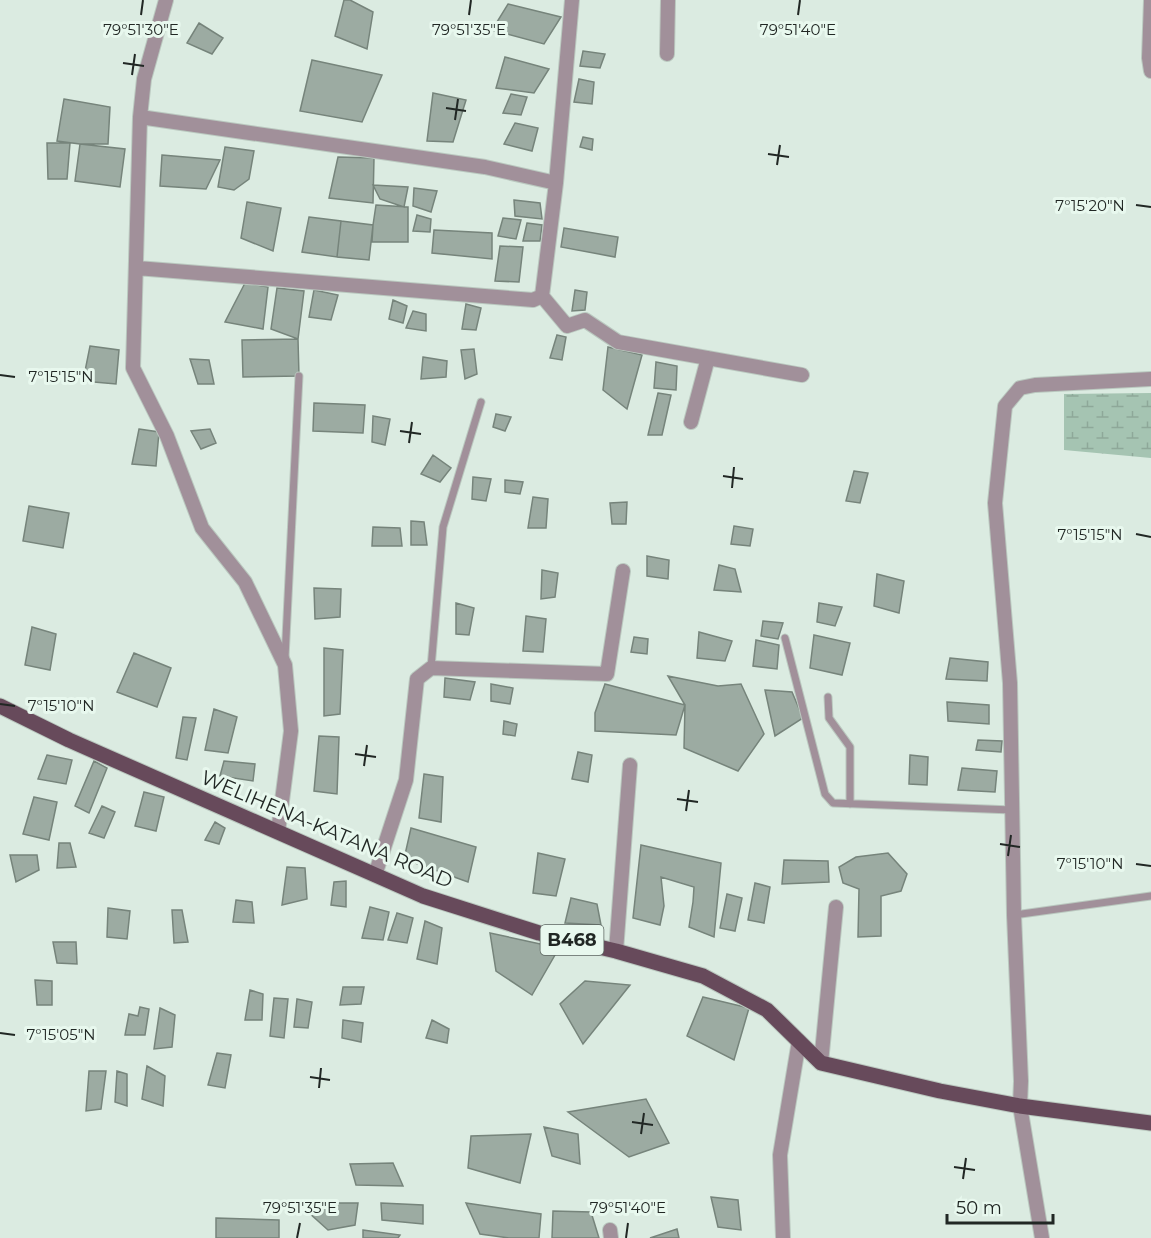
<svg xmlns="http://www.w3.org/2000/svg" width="1151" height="1238" viewBox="0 0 1151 1238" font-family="Montserrat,sans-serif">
<defs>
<pattern id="wetland-marsh" width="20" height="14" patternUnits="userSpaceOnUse" patternTransform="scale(1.5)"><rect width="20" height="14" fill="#a5c4b2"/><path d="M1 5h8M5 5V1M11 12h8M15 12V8" fill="none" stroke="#8ea899"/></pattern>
</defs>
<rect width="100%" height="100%" fill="#dbebe1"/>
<path fill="url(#wetland-marsh)" d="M1151,393V458L1064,450V394Z"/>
<path fill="#9caba2" stroke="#76847b" stroke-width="1.5" d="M344,0H350L373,12L367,49L335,36Z
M508,4L561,17L544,44L492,30Z
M199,23L223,38L212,54L187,43Z
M583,51L605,54L600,68L580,66Z
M505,57L549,69L534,93L496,88Z
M312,60L382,75L362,122L300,111Z
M579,79L594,82L592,104L574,102Z
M433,93L466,100L453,142L427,141Z
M511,94L527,97L521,115L503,113Z
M64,99L110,107L108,144H80L57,141Z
M515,123L538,128L532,151L504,144Z
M583,137L593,139L592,150L580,147Z
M47,143H70L67,179H48Z
M80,144L125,149L120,187L75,181Z
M225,147L254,151L249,179L234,190L218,187Z
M162,155L220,160L206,189L160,186Z
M338,157L374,158L373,203L329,198Z
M373,185L408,187L404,207L380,199Z
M414,188L437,191L431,212L413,206Z
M514,200L540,203L542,219L515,216Z
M247,202L281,208L273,251L241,238Z
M376,205L408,207V242H372L373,225Z
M417,215L431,219L430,232L413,231Z
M309,217L341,221L337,257L302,252Z
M503,218L521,220L516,239L498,236Z
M341,221L373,225L369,260L337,257Z
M527,223L542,225L540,241H523Z
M564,228L618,237L615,257L561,247Z
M434,230L492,233V259L432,253Z
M500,246L523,247L519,282L495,281Z
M245,283L268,287L263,329L225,322Z
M277,288L304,291L298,339L271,329Z
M314,290L338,295L331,320L309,317Z
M575,290L587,292L585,310L572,311Z
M393,300L407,306L403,323L389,319Z
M466,304L481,308L476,330L462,329Z
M413,311L426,314V331L406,328Z
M557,335L566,337L562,360L550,358Z
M298,339L299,376L243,377L242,340Z
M90,346L119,350L116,384L83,381Z
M608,347L642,355L627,409L603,390Z
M474,349L477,374L465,379L461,350Z
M423,357L447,361L446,377L421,379Z
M190,359L209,360L214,384H198Z
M656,362L677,366L676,390L654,388Z
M658,393L671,395L662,435H648Z
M314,403L365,405L363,433L313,431Z
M496,414L511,417L505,431L493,427Z
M373,416L390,419L385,445L372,442Z
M139,429L159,432L156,466L132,464Z
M210,429L216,443L201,449L191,431Z
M433,455L451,468L440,482L421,474Z
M854,471L868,473L860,503L846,501Z
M473,477L491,479L486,501L472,499Z
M505,480L523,482L520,494L505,492Z
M533,497L548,499L546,528H528Z
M627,502L626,524H612L610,503Z
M29,506L69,513L63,548L23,541Z
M411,521L424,522L427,545H411Z
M734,526L753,529L750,546L731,544Z
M373,527L400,528L402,546H372Z
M647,556L669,560L668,579L647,576Z
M719,565L735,569L741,592L714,590Z
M542,570L558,573L555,597L541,599Z
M877,574L904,581L899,613L874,606Z
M314,588L341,589L340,617L315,619Z
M456,603L474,608L469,635L456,634Z
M819,603L842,607L835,626L817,622Z
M526,616L546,619L543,652L523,651Z
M763,621L783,623L778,639L761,636Z
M32,627L56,634L50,670L25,665Z
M699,632L732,641L725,661L697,658Z
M814,635L850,643L842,675L810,668Z
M634,637L648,639L647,654L631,652Z
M756,640L779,645L777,669L753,666Z
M324,648L343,650L340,714L324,716Z
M134,653L171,668L157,707L117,692Z
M950,658L988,662L987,681L946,679Z
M668,676L718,686L741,684L764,734L738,771L684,748L685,705Z
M445,678L475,682L470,700L444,697Z
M491,684L513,688L510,704L491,701Z
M605,684L685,705L676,735L595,731V713Z
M765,690L792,692L803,718L775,736Z
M947,702L989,705V724L948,721Z
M214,709L237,717L228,753L205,750Z
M183,717L196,718L187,760L176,758Z
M504,721L517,724L515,736L503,734Z
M319,736L339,737L337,794L314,791Z
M978,740L1002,741L1001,752L976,750Z
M578,752L592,755L588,782L572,779Z
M47,755L72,760L66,784L38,779Z
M910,755L928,757L927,785L909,784Z
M94,761L107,768L89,813L75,806Z
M224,761L255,764L253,781L220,776Z
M962,768L997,771L995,792L958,790Z
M424,774L443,777L441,822L419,818Z
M144,792L164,797L156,831L135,826Z
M34,797L57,802L49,840L23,834Z
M102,806L115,812L104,838L89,833Z
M215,822L225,828L219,844L205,840Z
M411,828L476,847L468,882L404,859Z
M59,843H70L76,867L57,868Z
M641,845L721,863L714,937L689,927L693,902L694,887L661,877L664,906L660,925L633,918Z
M538,853L565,859L556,896L533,893Z
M888,853L907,874L901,891L881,896V936L858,937L859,889L843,883L839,867L856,857Z
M10,855H37L39,870L16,882Z
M784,860L828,861L829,882L782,884Z
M287,867L305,868L307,899L282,905Z
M346,881V907L331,905L334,882Z
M755,883L770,887L764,923L748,920Z
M727,894L742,898L735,931L720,928Z
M571,898L597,904L601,925L565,923Z
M236,900L252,902L254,923L233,922Z
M370,907L389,912L383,940L362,938Z
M108,908L130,911L127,939L107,937Z
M172,910H182L188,942L174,943Z
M397,913L413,918L407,943L388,940Z
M425,921L442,928L437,964L417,959Z
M490,933L559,948L532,995L496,971Z
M53,942H76L77,964L57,963Z
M35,980L52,981V1005H37Z
M585,981L630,985L583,1044L560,1004Z
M343,987H364L361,1004L340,1005Z
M250,990L263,994L262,1020H245Z
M703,997L749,1008L734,1060L687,1036Z
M274,998L288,999L284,1038L270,1036Z
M297,999L312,1002L308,1028L294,1027Z
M140,1007L149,1009L145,1035H125L129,1014L138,1016Z
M160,1008L175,1015L172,1047L154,1049Z
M343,1020L363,1023L361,1042L342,1038Z
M432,1020L449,1029L447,1043L426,1038Z
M217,1053L231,1055L225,1088L208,1085Z
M147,1066L165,1076L163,1106L142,1099Z
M89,1071H106L101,1109L86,1111Z
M117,1071L127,1074V1106L115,1102Z
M646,1099L669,1143L629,1157L568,1112Z
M544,1127L578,1134L580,1164L552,1156Z
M531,1134L520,1183L468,1168L471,1136Z
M393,1163L403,1186L356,1185L350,1164Z
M711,1197L738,1200L741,1230L718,1227Z
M298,1203H358L355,1225L328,1230Z
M381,1203L423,1205V1224L382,1220Z
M466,1203L541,1214L539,1238H509L480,1234Z
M553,1211L591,1212L599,1238H552Z
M216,1218L279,1220V1238H216Z
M677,1229L679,1238H650Z
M363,1230L400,1235L398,1238H363Z"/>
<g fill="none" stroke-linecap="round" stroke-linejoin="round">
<defs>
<path id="lane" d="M785,638L825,794L833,803L1012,810
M285,658L299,376
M431,668L443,527L481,402
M828,697L829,718L850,747V804
M1014,915L1151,896"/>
<path id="street" d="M166,0L144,79L140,117L133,368L167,436L202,528L245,582L285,665L291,731L278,832
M1151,0L1149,58L1151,71
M667,54L668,0
M140,117L485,167L556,183
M137,268L533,300L542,296L556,183L572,0
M542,296L567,326L585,320L618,342L802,375
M691,422L708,358
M375,875L406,780L417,679L431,668L607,674L623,571
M616,951L630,765
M821,1063L836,907
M610,1230L611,1238
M783,1238L780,1155L799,1041
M1042,1238L1020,1106L1021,1081L1014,915L1010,683L995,503L1005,406L1020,388L1035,385L1151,379"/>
<path id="primary" d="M0,706L69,740L423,896L539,933L616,951L703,976L767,1010L821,1063L940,1091L1020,1106L1151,1123"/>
</defs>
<use href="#lane" stroke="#bac8bf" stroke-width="9"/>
<use href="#street" stroke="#bac8bf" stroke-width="16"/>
<use href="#primary" stroke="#bac8bf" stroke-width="17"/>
<use href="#lane" stroke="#a1909a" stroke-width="7"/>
<use href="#street" stroke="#a1909a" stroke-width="14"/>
<use href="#primary" stroke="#674a5b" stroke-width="15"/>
</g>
<path fill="none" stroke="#212724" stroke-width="2" d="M141,15L143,0M469,15L471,0M798,15L800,0M123,63L144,66M132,75L135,54M446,108L466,111M455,120L458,99M768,154L789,157M777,165L780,145M1136,205L1151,207M0,375L15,377M400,431L421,434M409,443L412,422M723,476L743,479M732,488L734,467M1136,534L1151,537M0,704L15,706M355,754L376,757M364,766L367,745M677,799L698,802M686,811L689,790M1000,844L1020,847M1008,856L1011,835M1136,864L1151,866M0,1033L15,1035M310,1077L330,1080M319,1088L321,1068M632,1122L653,1125M641,1134L644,1113M954,1167L975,1170M963,1179L966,1158M297,1238L300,1223M626,1238L628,1223"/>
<g text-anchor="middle" stroke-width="6" stroke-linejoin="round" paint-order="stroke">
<rect fill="#e8f8ee" stroke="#5d6661" stroke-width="1.5" x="540.5" y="925" width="63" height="30" rx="4.5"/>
<g font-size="18" font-weight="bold" fill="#212724">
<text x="572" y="946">B468</text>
</g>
<g font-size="20" fill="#212724" stroke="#e8f8ee">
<text transform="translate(327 829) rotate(23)" y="7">WELIHENA-KATANA ROAD</text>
</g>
</g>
<g font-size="15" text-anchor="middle" fill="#212724" stroke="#e8f8ee" stroke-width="6" stroke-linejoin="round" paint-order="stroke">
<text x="141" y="35">79°51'30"E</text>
<text x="469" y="35">79°51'35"E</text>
<text x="798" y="35">79°51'40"E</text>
<text x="1090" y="211">7°15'20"N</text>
<text x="61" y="382">7°15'15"N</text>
<text x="1090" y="540">7°15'15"N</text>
<text x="61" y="711">7°15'10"N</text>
<text x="1090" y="869">7°15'10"N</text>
<text x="61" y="1040">7°15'05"N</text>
<text x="300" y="1213">79°51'35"E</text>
<text x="628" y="1213">79°51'40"E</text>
</g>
<path d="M947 1214v9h106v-9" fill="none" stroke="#212724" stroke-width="3"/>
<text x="956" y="1214" font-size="18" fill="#212724" stroke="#e8f8ee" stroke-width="4.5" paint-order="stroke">50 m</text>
</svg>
